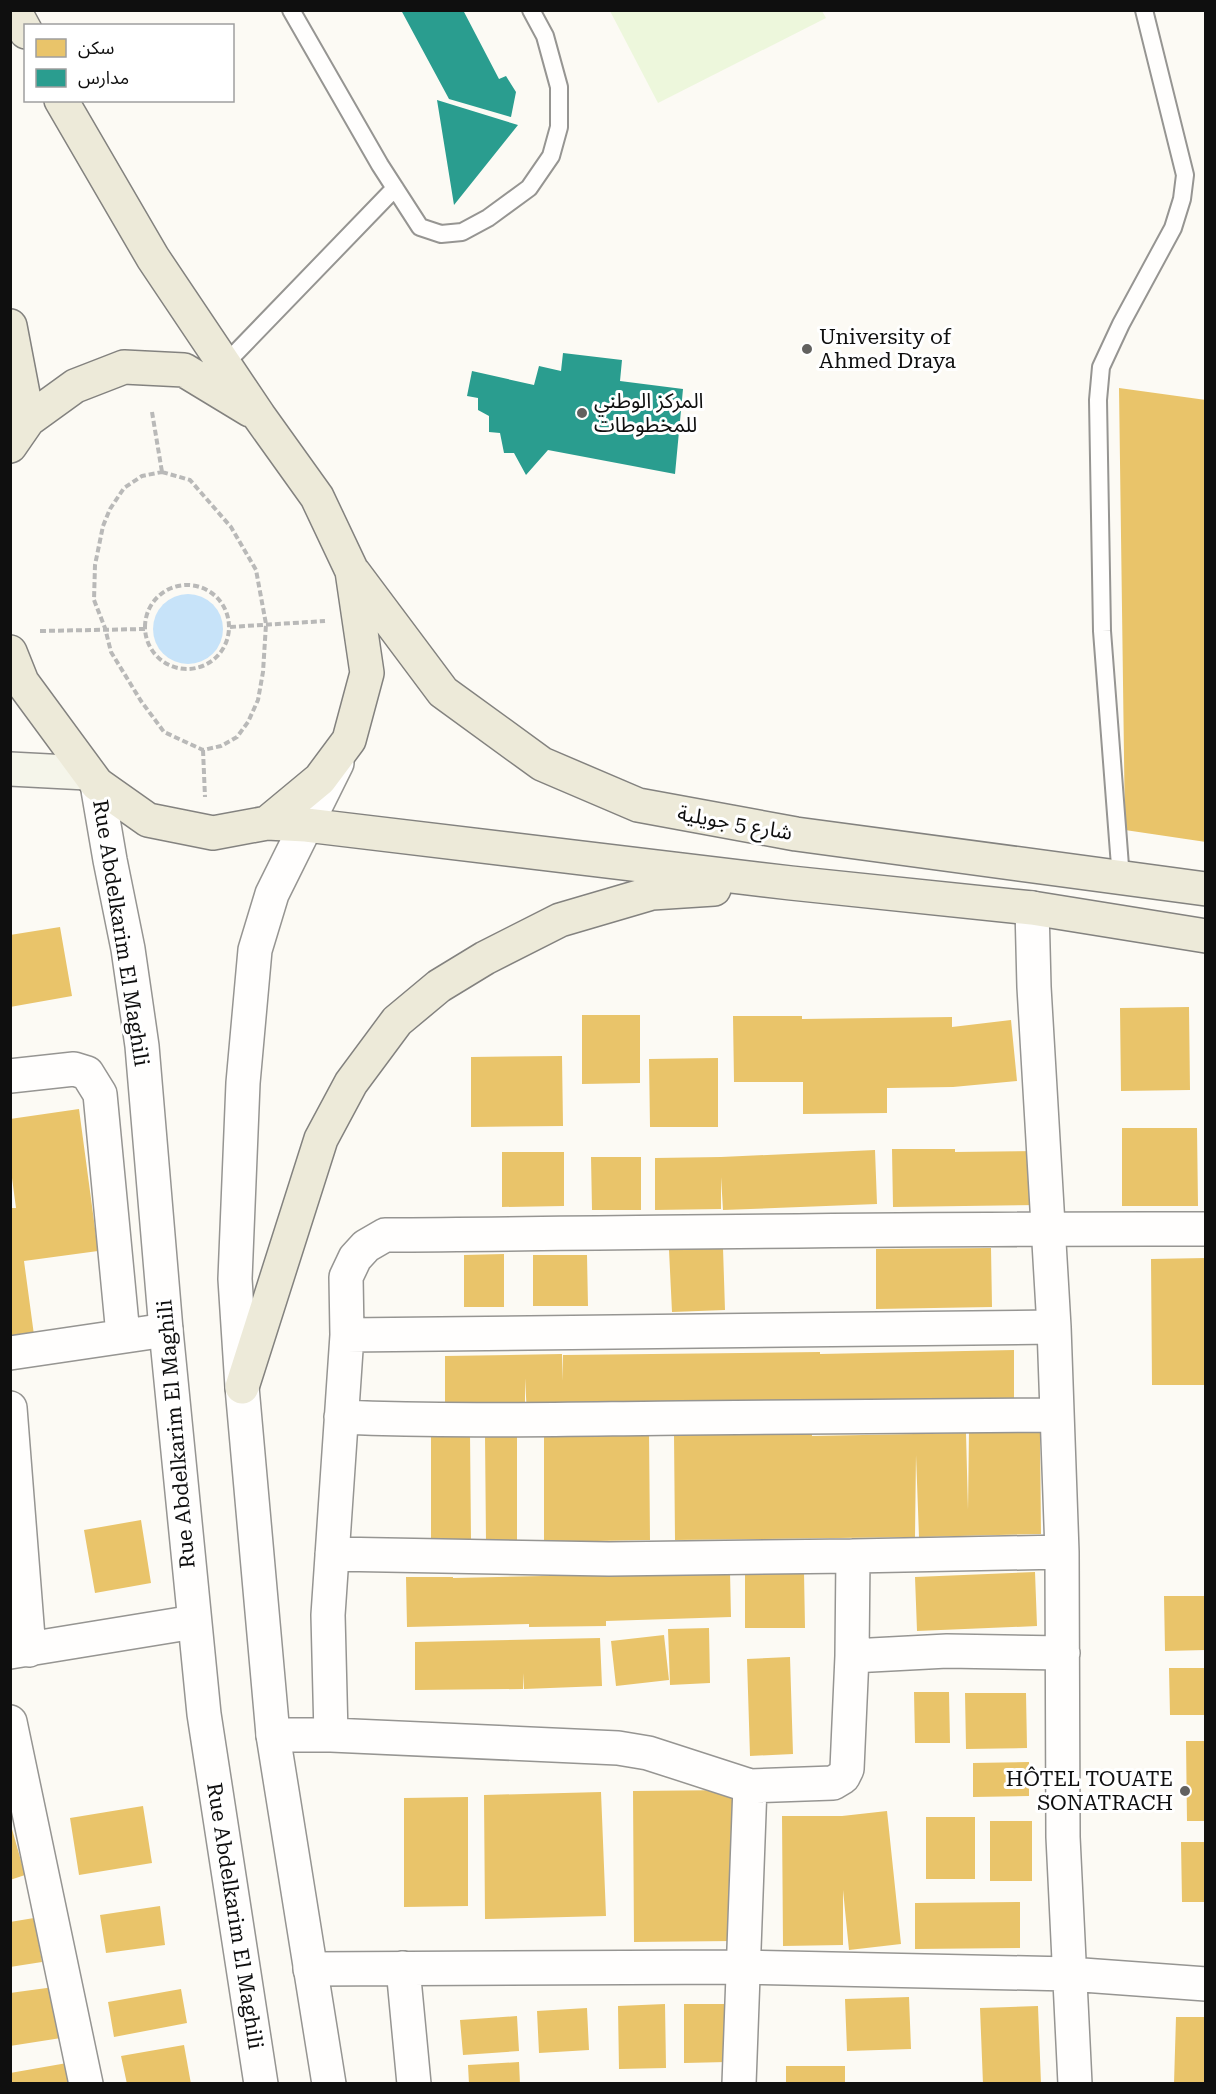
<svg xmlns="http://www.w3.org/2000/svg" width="1216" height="2094" viewBox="0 0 1216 2094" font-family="'Roboto Serif','Noto Sans Arabic',serif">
<rect width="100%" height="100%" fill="#fcfaf4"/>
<path fill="#edf7dc" d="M822,11L826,18L658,103L610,11Z"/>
<path fill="#c7e3f9" d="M153 629a35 35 0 1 1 70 0a35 35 0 1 1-70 0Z"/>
<path fill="#e9c46a" d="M1119,388L1206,400V842L1125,830Z
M60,927L72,996L10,1007V935Z
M1189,1007L1190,1090L1121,1091L1120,1008Z
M582,1015H640V1083L582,1084Z
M733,1016H802V1019L952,1017V1027L1011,1020L1017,1081L953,1087L887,1088V1113L803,1114V1082H734Z
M562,1056L563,1126L471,1127V1057Z
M718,1058V1127H650L649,1059Z
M79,1109L98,1251L24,1261L34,1335L10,1338V1208H16L10,1163V1119Z
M1122,1128H1197L1198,1206H1122Z
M892,1149H955V1152L1041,1151L1042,1205L893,1207Z
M875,1150L877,1204L723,1210L721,1177V1209L655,1210V1158L721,1157Z
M502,1152H564V1206L502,1207Z
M591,1157H641V1210H592Z
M723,1248L725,1310L672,1312L669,1250Z
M991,1248L992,1307L876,1309V1249Z
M504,1254V1307H464V1255Z
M533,1255H587L588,1306H533Z
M1206,1258V1385H1152L1151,1259Z
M1014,1350V1409L527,1415L525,1378V1413L445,1414V1356L562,1354L563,1381V1355L820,1352V1354Z
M969,1429H1040L1041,1534L919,1537L916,1455L915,1537L675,1540L674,1435L812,1434V1436L966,1433L968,1510Z
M544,1431H649L650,1540L544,1542Z
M431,1433H470L471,1540L431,1541Z
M485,1436H517V1542H486Z
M141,1520L151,1583L95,1593L84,1530Z
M730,1572L731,1617L606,1621V1626L529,1627V1624L407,1627L406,1577H453V1578Z
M804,1572L805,1628H745V1573Z
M1035,1572L1037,1626L917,1631L915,1577Z
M1164,1596H1206V1650L1165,1651Z
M709,1628L710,1683L670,1685L668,1629Z
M664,1635L669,1680L616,1686L611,1641Z
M600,1638L602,1686L524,1689L523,1673V1689L415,1690V1642Z
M790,1657L793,1754L750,1756L747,1659Z
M1169,1668H1206V1715H1170Z
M914,1692H949L950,1743H915Z
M965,1693H1026L1027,1748L966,1749Z
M1186,1741H1206V1821H1187Z
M1029,1762V1796L973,1797V1763Z
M732,1790L733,1941L634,1942L633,1791Z
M601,1792L606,1916L485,1919L484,1795Z
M468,1797V1906L404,1907V1798Z
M143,1806L152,1863L79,1875L70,1818Z
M887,1811L901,1944L849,1950L843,1890V1945L783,1946L782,1816H842Z
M926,1817H975V1879H926Z
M990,1821H1032V1881H990Z
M10,1822L25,1875L10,1880Z
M1181,1842H1206V1902H1182Z
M1020,1902V1948L915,1949V1903Z
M160,1906L165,1945L106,1953L100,1915Z
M34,1918L42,1962L10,1967V1922Z
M54,1987L61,2038L10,2046V1993Z
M181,1989L187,2023L114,2037L108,2002Z
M909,1997L911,2049L847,2051L845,1999Z
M665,2004L666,2068L619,2069L618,2006Z
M684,2004H726L727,2062L684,2063Z
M1038,2006L1041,2084H983L980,2008Z
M587,2008L589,2050L539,2053L537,2011Z
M517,2016L519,2051L463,2055L460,2020Z
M1176,2017H1206V2084H1174Z
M184,2045L191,2084H127L121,2056Z
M519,2062L520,2084H469L468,2065Z
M67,2063L71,2084H11L10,2073Z
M786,2066H845V2084H786Z"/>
<path fill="#2a9d8f" d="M401,10H463L499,79L506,76L516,92L511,117L449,99Z
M437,100L518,125L454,205Z
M563,353L622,360L620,381L683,389L675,474L548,450L526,475L514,453H504L500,433L489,432V416L478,410V398L467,396L472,371L534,385L539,366L561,371Z"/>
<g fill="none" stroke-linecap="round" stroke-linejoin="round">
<defs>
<path id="service" d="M291,10L380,165L420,227L441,234L462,232L488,218L529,188L551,156L559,127V87L545,36L531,10
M225,364L395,188
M1121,879L1102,631L1098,400L1101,367L1121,324L1173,228L1182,199L1185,175L1144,10"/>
<path id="minor" d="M1032,908L1034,987L1054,1327L1062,1552L1063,1837L1075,2084
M10,1076L74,1069L87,1073L100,1094L123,1335
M347,1335L1054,1327
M10,1353L166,1330
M10,1408L29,1650
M341,1417C455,1422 567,1419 681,1418C806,1417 932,1416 1057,1415
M332,1554L609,1559L853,1556
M10,1652L194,1622
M852,1656L853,1556L1062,1552
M10,1722L86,2084
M273,1735H331L328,1615L347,1335L346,1277L355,1258L366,1246L385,1235C659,1233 932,1228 1206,1229
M331,1735L618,1748L648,1753L750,1786
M403,1968L414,2084
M310,1969L743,1967L1069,1974L1206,1984
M739,2084L750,1786L833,1783L843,1777L847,1769L852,1656L947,1651L1063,1653"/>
<path id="tertiary" d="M97,784L110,860L128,949L142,1046L166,1330L204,1714L261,2084
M329,2084L273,1735L242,1387L235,1279L243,1083L255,950L272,894L337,763"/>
<path id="secondary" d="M10,769L87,773"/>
<path id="primary" d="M14,10L26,32
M10,326L28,420
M10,446L28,420L75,386L124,367L184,370L250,410
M354,573L443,692L542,764L638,805L796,834L1206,889
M10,652L22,682L97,784L148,820L213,833L267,823L320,779L349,740L367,673L352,571L317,497L259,416L153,258L61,100
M267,823L306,825L791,883L1032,908L1206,936
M242,1387L321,1139L351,1083L397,1021L439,986L485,958L560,920L652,893L714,889"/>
</defs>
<use href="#service" stroke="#969592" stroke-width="20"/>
<use href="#minor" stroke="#969592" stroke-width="36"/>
<use href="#tertiary" stroke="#969592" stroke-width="36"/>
<use href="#secondary" stroke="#8c8b89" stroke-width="36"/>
<use href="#primary" stroke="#83827f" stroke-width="36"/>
<path stroke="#b9b9b8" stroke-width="4" stroke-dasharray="6 3" stroke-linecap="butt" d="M152,412L162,472
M162,472L190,480L231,527L256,570L266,624L263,672L258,700L248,722L237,737L221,746L203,750L164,732L141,701L111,652L105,628L94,600L95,565L103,526L110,509L124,488L142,476Z
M145 627a42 42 0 1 1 84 0a42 42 0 1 1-84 0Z
M230,627L325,621
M40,631L145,629
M203,750L205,797"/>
<use href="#service" stroke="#fffefd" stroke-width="16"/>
<use href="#minor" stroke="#fffefd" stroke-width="33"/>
<use href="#tertiary" stroke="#fffefd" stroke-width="33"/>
<use href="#secondary" stroke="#f5f5ea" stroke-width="33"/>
<use href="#primary" stroke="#edead9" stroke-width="33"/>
</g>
<g fill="#62615f" stroke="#fff" stroke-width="2">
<circle cx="807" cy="349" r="6"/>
<circle cx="582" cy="413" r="6"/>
<circle cx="1185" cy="1791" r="6"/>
</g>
<g text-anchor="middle" stroke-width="6" stroke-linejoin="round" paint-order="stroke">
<g font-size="21" fill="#0f0f0f" stroke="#fff" text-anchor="start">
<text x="819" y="344">University of<tspan x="819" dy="24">Ahmed Draya</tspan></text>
<text x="594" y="408">المركز الوطني<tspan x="594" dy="24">للمخطوطات</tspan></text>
<text x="1173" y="1786" text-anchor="end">HÔTEL TOUATE<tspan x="1173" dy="24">SONATRACH</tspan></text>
</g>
<g font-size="21" fill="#0f0f0f" stroke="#fff">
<text transform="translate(735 823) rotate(10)" y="7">شارع 5 جويلية</text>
<text transform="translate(121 933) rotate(81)" y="7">Rue Abdelkarim El Maghili</text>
<text transform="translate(176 1434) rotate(-95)" y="7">Rue Abdelkarim El Maghili</text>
<text transform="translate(235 1916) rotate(81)" y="7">Rue Abdelkarim El Maghili</text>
</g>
</g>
<rect width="1216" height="2094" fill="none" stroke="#0f0f0f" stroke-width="24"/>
<rect x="24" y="24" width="210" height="78" fill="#ffffff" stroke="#9f9f9f" stroke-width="1.5"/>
<rect x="36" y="39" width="30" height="18" fill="#e9c46a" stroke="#9f9f9f" stroke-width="1.5"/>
<text x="78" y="54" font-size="18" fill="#0f0f0f">سكن</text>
<rect x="36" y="69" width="30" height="18" fill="#2a9d8f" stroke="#9f9f9f" stroke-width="1.5"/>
<text x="78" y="84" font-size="18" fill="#0f0f0f">مدارس</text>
</svg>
